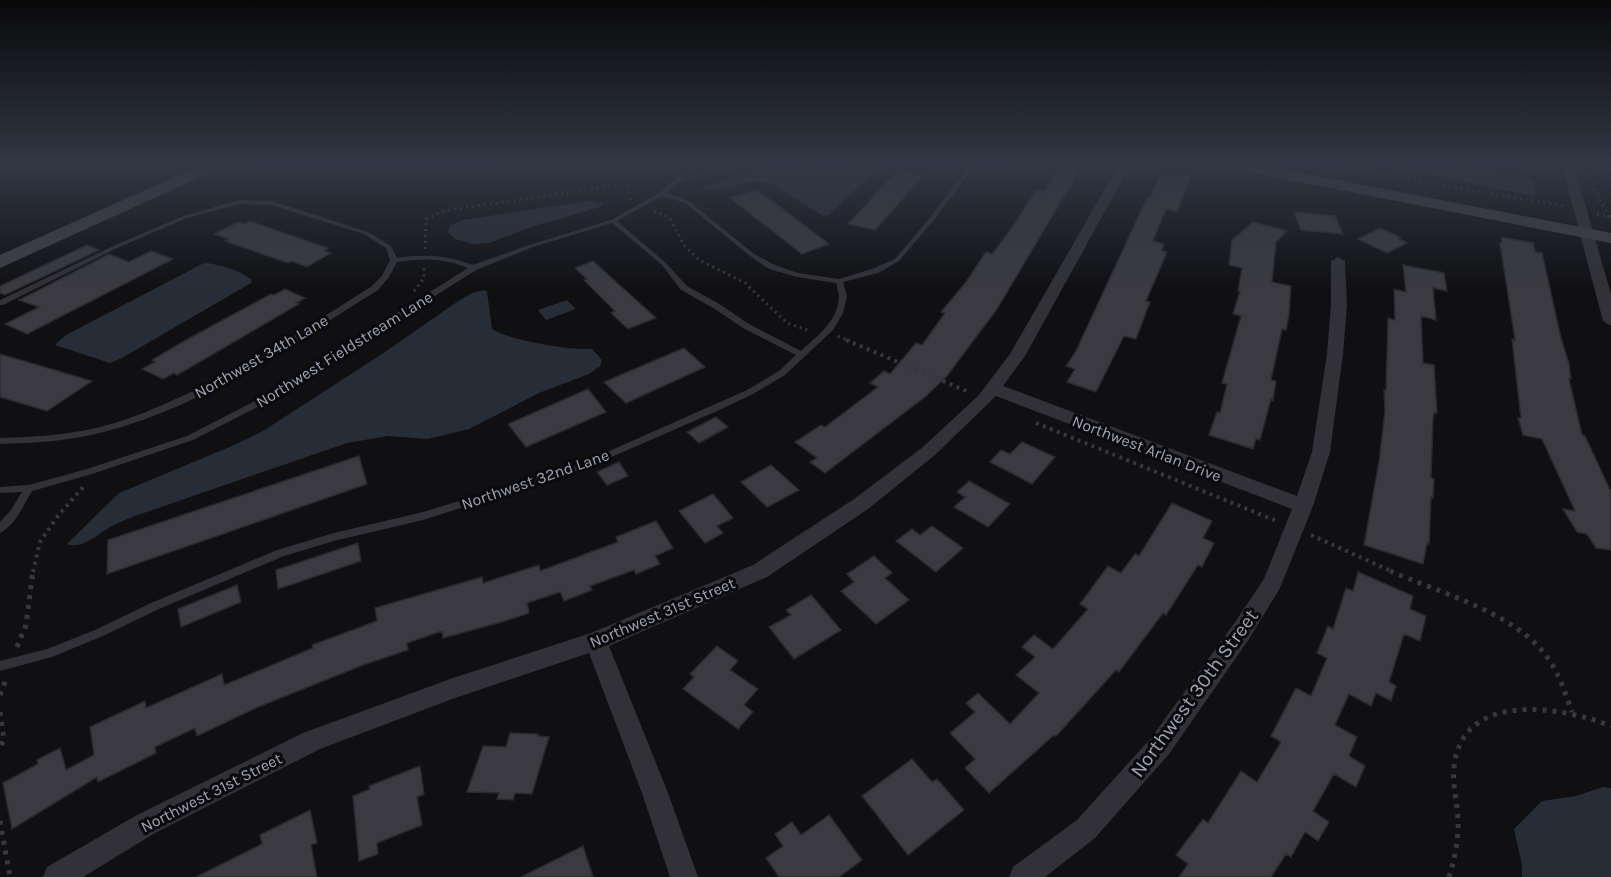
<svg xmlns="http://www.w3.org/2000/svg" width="1611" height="877" viewBox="0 0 1611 877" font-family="Karla,sans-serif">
<rect width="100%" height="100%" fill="#101012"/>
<path fill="#262d36" d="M759,166H793L814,169L879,167L829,215L823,216L770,183L754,181L724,189L697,190L743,174Z
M1385,166C1436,166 1485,164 1535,180V196Z
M589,201L604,203L600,207L534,226L489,243L473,244L455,239L448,232L450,226L462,220Z
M204,263C219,264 240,270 252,280L251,283L122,358L110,363L55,345L66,335Z
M484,290L487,292L492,329C511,341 569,350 592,349L602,360L600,366L589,374L539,393L469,429L428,439L388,436L347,443L135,516C128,519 119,522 112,526C98,533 84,550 67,544L119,493L232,446L263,431L382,354L457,302L472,293Z
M567,300L576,309L546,320L538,310Z
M1603,787L1611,788V877H1522V865L1514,829L1542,801L1576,796Z"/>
<path fill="#3a3a40" stroke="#2a2a2e" stroke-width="1.5" d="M1060,166H1082L997,309L947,376L925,397L825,473L810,462L817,458L795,442L821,425L825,427L878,387L870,383L884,371L890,374L916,343L922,345L945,313L941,312L966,282L986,252L992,254L1011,229L1036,190L1045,192Z
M899,169L924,175L875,230L848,224Z
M1174,172L1191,175L1177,212L1166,209L1153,241L1164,244L1162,251L1167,252L1146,301L1150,302L1136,339L1124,336L1096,392L1067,382L1075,369L1066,366L1075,353L1147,198H1150L1160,175L1167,176Z
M756,190L775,203L829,244L802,254L730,198Z
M1294,212L1335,216L1343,234L1301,230Z
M249,221L328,248L324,251L331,253L307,267L291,261L288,263L225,241L229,239L214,234L238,222L245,224Z
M1253,222L1287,231L1276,242L1272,282L1291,286L1289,315L1286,330L1282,329L1271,380L1276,381L1273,400L1271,399L1260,440L1256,439L1253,449L1209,435L1217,412L1220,413L1227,384L1222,383L1241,316L1233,314L1240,291H1238L1242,268L1229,265L1232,240Z
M1380,228L1400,237L1398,238L1407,243L1387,253L1358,239Z
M1501,237L1533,243L1535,252L1542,253L1561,338L1569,364L1571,379H1569L1582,435L1585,436L1611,492V550L1596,548L1587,534L1577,532L1563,509L1575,511L1542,439L1523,435L1518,418H1521L1512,339L1515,340L1500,243H1502Z
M87,245L99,250L5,295L0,293V286Z
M151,251L173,259L27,334L5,324L39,307L19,300L109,254L129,262Z
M593,261L656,318L628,329L611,313L615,311L584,280L587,279L575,268Z
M1403,265L1444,273L1447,291L1433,288L1436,320L1421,316L1423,363L1434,365L1437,413L1434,412L1433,419L1431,478L1434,479L1433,498L1431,497L1429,544L1427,543L1423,564L1364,545L1379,462L1385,411L1384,390H1386L1388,318L1395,320L1394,289L1406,292Z
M285,289L305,298L296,303L299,304L177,375L174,373L163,379L142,369L155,362L152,360L186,340L271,294L274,295Z
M684,348L705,367L626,403L604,382Z
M0,354L92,381L47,411L0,397Z
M588,389L606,412L526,447L508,424Z
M716,417L728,427L699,443L687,432Z
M1022,442L1055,457L1032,484L990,462L1001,450L1010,454Z
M359,456L367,484L107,574L108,540Z
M619,462L628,476L607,485L597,472Z
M771,465L799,490L767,507L741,482Z
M969,481L1010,504L988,527L954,507L965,497L957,492Z
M713,494L733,518L717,526L723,533L705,543L679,511Z
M1172,503L1212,521L1203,538L1214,543L1202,567L1198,565L1166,615L1163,613L1119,672L1116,670L1056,736L1054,735L989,793L965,768L975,759L950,733L975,712L966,703L978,693L1010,724L1039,693L1016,675L1035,657L1022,647L1034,635L1053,649L1088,609L1080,604L1108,566L1121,573L1135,554L1139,556Z
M656,521L673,548L655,556L660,564L636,574L634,570L590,586L592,590L564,601L560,592L527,603L529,613L505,621L443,638L442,631L407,643L408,650L363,665L258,707L197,736L195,728L155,747L156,753L98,782L97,777L12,829L3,783L38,764L37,760L60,748L66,770L94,755L90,727L145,701L146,708L222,674L224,685L313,648L312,645L377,621L375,608L482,577L483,583L539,565L540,571L618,542L616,537Z
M932,526L963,548L936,572L896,541L912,529L920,535Z
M358,543L361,561L278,589L276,570Z
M874,556L892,573L885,578L909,600L876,624L841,591L854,582L847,574Z
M1358,572L1413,596L1410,609L1426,616L1420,641L1404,634L1389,682L1396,686L1391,701L1376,693L1371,706L1349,694L1335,725L1357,737L1349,756L1365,766L1356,787L1334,774L1313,811L1329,822L1318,841L1305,832L1291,857L1286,854L1271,877H1179L1188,864L1176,855L1203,819L1208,823L1241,771L1257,782L1281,742L1271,736L1296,688L1311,696L1327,658L1317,653L1328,626L1333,629L1346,588L1353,591Z
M237,585L241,602L181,627L178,609Z
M811,595L841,630L794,659L769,627L791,615L786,610Z
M717,646L738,661L730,670L758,689L744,705L753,712L738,729L683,689L694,677L690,674Z
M510,733L538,734V736L549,737L532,794L515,793L513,800L497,799L499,793L467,792L483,746L506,747Z
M912,759L932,782L937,779L964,810L908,855L862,796Z
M420,766L424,794L417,797L422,825L377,843L378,854L359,861L353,796L370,789L369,786Z
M310,810L317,843L311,845L317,877H196L262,844L260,835Z
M829,815L862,860L839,877H779L766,858L783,846L775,834L792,822L801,835Z
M583,846L593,877H521Z"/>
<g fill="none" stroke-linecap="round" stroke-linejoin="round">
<path stroke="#37383e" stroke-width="3" stroke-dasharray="2 4" stroke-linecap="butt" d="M1349,166L1415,181L1564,206
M1587,166L1591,183L1611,221
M654,211L669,217L684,245L699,260L745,283L787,323L810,331
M1597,214L1611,217
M425,249L426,219L443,211L620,185L627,187L631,201
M414,291L424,278V268
M838,336L850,341"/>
<path stroke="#37383e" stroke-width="4" stroke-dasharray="3 4.5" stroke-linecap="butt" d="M846,340L969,392
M1036,423L1279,522
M1311,535L1393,572
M33,572L40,542L57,517L85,485"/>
<path stroke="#37383e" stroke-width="5" stroke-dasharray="4 6" stroke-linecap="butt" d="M1390,571C1438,592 1516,613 1547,657C1559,673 1565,693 1572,712
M17,647L26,625L33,571
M0,695L7,677
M0,712L4,739L0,748
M0,821L10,877
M1449,877C1455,858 1459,838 1458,818C1457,801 1452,784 1454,767C1462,690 1561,706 1611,726"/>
<path fill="#313137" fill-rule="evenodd" d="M692,166H698L684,178L722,166H730L678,183L666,193L689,201L754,254L775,265L798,273L839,279L872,269L895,259L929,219L969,166H975L933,221L899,261L878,273L843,282L847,296L843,313L833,330L785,375L753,394L715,412L586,468L423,520L334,541L284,556L159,609L103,636L52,657L0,671V661L47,649L95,630L151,603L277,550L334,533L423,512L580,464L747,390L779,371L796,355L743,328L715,309L681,290L662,265L612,223L533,247L476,270L267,402L193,440L92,474L32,491C24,504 15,526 0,533V522L11,510L22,492L0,493V487L29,485L87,469L187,436L261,398L468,268C444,258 422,258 397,262L389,277L378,290C291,344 204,406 104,432C70,441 35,443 0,444V438C34,437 67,435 100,427C124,421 147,412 169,402C241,371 306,328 372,286L382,276L390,260L386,248L364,234L271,205L240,204L187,218L115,249L3,305H0V300L111,247L183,216L240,200L272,201L368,232L391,246L397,258C424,254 447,255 473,265L529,245L611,220L659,193ZM662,196L685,203L750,256L769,269L797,277L836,283C837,287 839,293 839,297C838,321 817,336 801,351L749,324L721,305L687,286L666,263L617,221Z"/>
<path fill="#313137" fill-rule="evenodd" d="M1118,166H1130L1025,356L1003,386L1297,496L1312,452L1327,354L1331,305V261L1338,257L1345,261L1347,305L1343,354L1330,452L1313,506L1280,588L1249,639L1169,754L1095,838L1045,877H1009L1013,867L1077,820L1151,738L1233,625L1264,579L1292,509L996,396L935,455L868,509L767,577L609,646L668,793L698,877H670L642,793L589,653L455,698L320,749L155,833L83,877H43L47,867L137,815L303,733L453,678L591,633L753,565L854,499L923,447L978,396L1010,354Z
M1562,166H1574L1611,294V326L1603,321Z"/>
<path fill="#3f4047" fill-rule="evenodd" d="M199,166H220L218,169L0,268V255Z
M1235,166H1266L1611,233V243L1243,171Z"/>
</g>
<linearGradient id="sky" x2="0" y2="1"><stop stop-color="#09090a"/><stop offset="0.57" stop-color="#313744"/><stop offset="1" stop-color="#313744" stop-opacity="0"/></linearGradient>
<rect width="1611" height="289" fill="url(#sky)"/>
<g text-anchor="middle" stroke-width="6" stroke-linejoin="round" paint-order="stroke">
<g font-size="16" fill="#a0a4b4" stroke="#0b0b0d">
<text transform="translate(344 349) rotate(-32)" y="6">Northwest Fieldstream Lane</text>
<text transform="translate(261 356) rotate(-30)" y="6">Northwest 34th Lane</text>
<text transform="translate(1147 448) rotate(21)" y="6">Northwest Arlan Drive</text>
<text transform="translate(535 479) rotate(-19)" y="6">Northwest 32nd Lane</text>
<text transform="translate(662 612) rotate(-23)" y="6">Northwest 31st Street</text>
<text transform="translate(211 792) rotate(-27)" y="6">Northwest 31st Street</text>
</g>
<g font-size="20" fill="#a0a4b4" stroke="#0b0b0d">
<text transform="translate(1194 693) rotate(-54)" y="7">Northwest 30th Street</text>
</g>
</g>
</svg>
